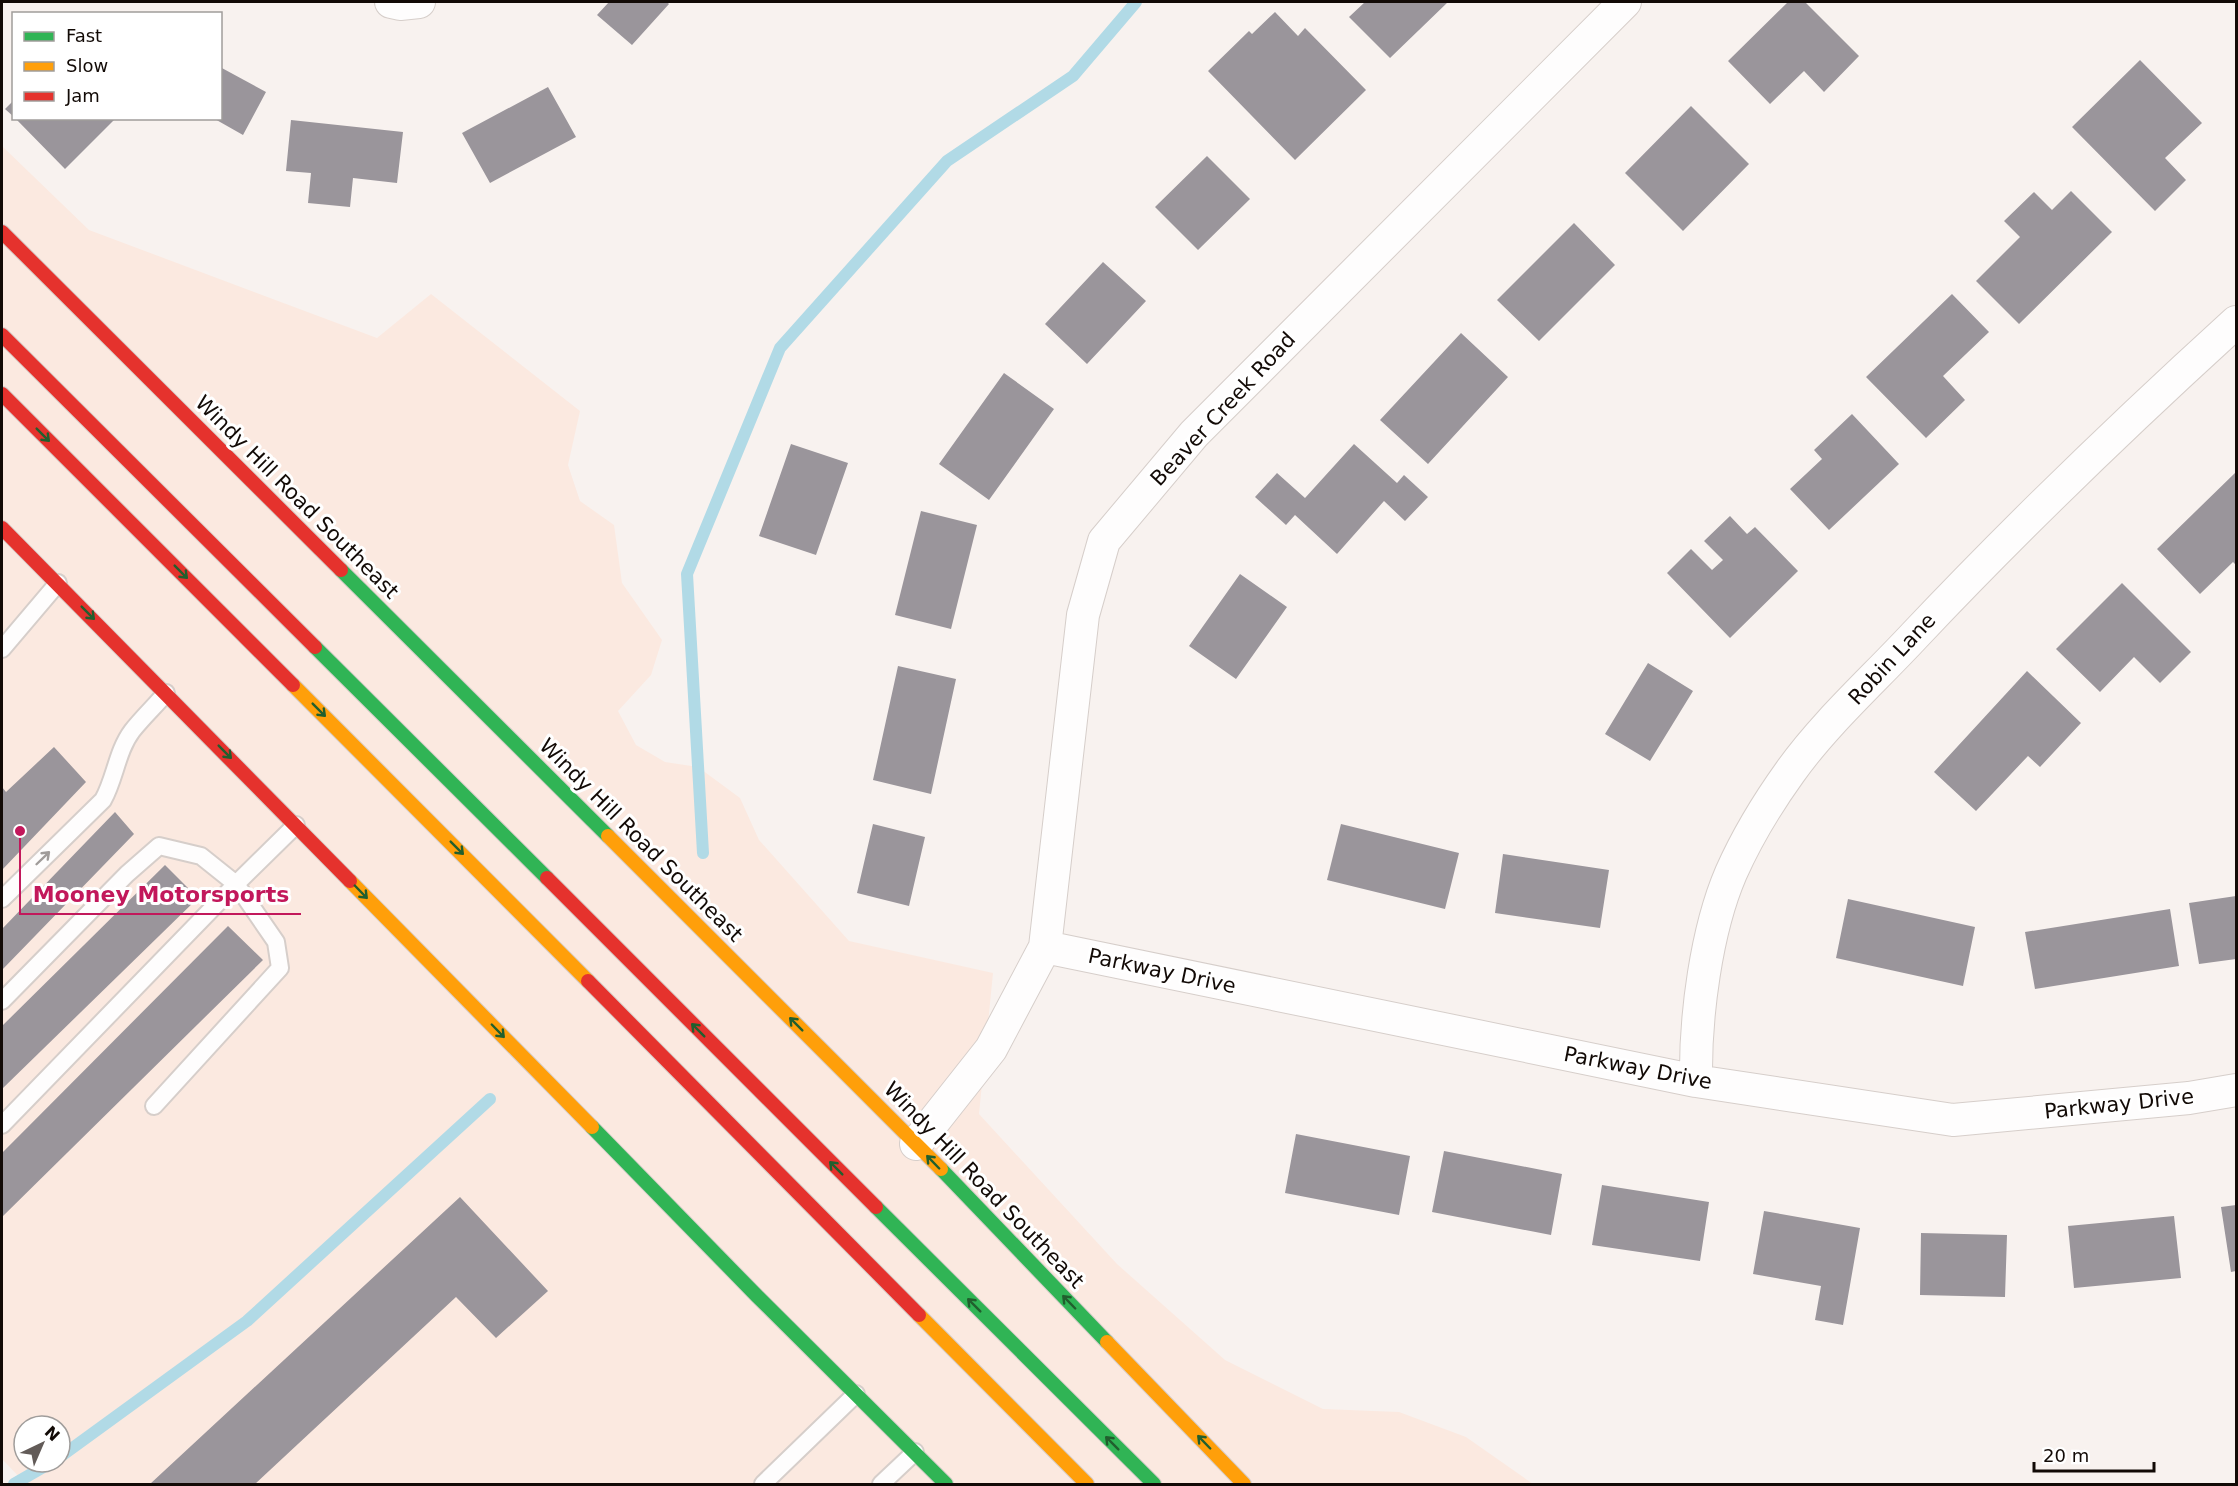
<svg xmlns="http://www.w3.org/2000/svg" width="2238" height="1486" viewBox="0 0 2238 1486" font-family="'DejaVu Sans',sans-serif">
<rect width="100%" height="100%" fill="#f8f2ef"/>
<path fill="#fbe9e0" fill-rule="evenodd" d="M2,146L89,230L377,338L431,294L580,411L568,465L580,501L614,525L622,583L662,640L651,675L618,711L636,745L665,762L698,767L740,798L759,840L849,941L993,973L979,1114L1117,1264L1225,1360L1323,1409L1399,1412L1466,1437L1533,1484H26L2,1459ZM24,1426H60V1462H24Z"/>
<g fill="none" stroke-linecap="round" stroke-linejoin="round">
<path stroke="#b1dae6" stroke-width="12" d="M703,853L687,574L780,348L947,161L1073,76L1136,2
M60,1457L247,1321L490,1099
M14,1484L52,1462"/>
</g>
<path fill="#9a959b" d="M609,2H667L669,4L632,45L597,15Z
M1365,2H1448L1390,58L1349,17Z
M1788,2H1805L1859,56L1824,92L1804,71L1770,104L1728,61Z
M1275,12L1298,36L1305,28L1366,90L1295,160L1208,71L1249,31L1252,34Z
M2140,60L2202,123L2165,158L2186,180L2155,211L2072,127Z
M220,67L266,92L243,135L213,118H220Z
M548,87L576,137L490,183L462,133Z
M14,100V117L5,109Z
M1691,106L1749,164L1683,231L1625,173Z
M15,118H116L65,169Z
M291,120L403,132L397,183L353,178L350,207L308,203L311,173L286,171Z
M1207,156L1250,199L1198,250L1155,207Z
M2071,191L2112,232L2019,324L1976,281L2020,237L2004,221L2034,192L2052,210Z
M1574,223L1615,265L1539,341L1497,300Z
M1103,262L1146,301L1087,364L1045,324Z
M1952,294L1989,332L1943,376L1965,400L1926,438L1866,377Z
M1461,333L1508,377L1428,464L1380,420Z
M1004,373L1054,409L989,500L939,464Z
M1852,414L1899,464L1829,530L1790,489L1822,459L1814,450Z
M791,444L848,463L816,555L759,536Z
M1354,444L1397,483L1404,475L1428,497L1405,521L1384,501L1337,554L1295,515L1286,525L1255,497L1277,473L1305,498Z
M2236,472V565L2233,562L2200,594L2157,549Z
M921,511L977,525L951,629L895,615Z
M1730,516L1747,534L1755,527L1798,571L1730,638L1667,573L1691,549L1712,570L1723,560L1704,541Z
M1240,574L1287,607L1236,679L1189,646Z
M2122,583L2191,652L2160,683L2134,657L2100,692L2056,649Z
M1648,663L1693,691L1650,761L1605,734Z
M898,666L956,679L931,794L873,780Z
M2027,671L2081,723L2040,767L2028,756L1976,811L1934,772Z
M54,747L86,782L2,870V787L6,792Z
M115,812L134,834L2,970V929Z
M873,824L925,837L909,906L857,893Z
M1341,824L1459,853L1445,909L1327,880Z
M1503,854L1609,870L1600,928L1495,913Z
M165,865L198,898L2,1089V1026Z
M2236,896V959L2199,964L2189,903Z
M1848,899L1975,927L1963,986L1836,958Z
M2170,909L2179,966L2035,989L2025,932Z
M228,926L263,960L2,1217V1153Z
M1296,1134L1410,1156L1399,1215L1285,1193Z
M1444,1151L1562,1174L1551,1235L1432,1212Z
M1602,1185L1709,1202L1700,1261L1592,1245Z
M460,1197L548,1291L496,1338L456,1297L255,1484H150Z
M2236,1205V1271L2231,1272L2221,1207Z
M1764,1211L1860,1228L1843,1325L1815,1320L1821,1286L1753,1274Z
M2174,1216L2181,1278L2074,1288L2068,1226Z
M1921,1233L2007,1235L2005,1297L1920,1295Z"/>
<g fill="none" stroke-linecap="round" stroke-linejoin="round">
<defs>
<path id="lane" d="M2,649L58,583
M2,899L103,800C115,779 117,751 132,731C142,718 155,706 166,693
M2,1001L127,874L159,846L201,856L236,884L2,1125
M154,1106L280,968L276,942L236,884L296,825
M763,1484L856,1394
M881,1484L915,1452"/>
<path id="street" d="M391,2L400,4L419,2
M1045,947L1696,1081L1953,1120L2189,1098L2236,1090
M1696,1081C1695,1017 1706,931 1731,873C1747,837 1767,804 1790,772C1824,724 1873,680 1914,636C2017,527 2125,423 2236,322
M916,1144L991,1049L1045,947L1083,615L1104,541L1194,434L1625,2"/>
<path id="fast" d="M341,570L608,836
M315,647L547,878
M592,1127L757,1296L946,1484
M941,1169L1107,1342
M876,1207L1154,1484"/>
<path id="slow" d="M293,685L588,981
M608,836L941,1169
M350,881L592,1127
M919,1315L1087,1484
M1107,1342L1244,1484"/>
<path id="jam" d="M2,232L341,570
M2,335L315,647
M2,394L293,685
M2,528L350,881
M547,878L876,1207
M588,981L919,1315"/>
</defs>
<use href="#lane" stroke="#d6ceca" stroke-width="20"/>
<use href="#street" stroke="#d6ceca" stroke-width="34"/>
<use href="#fast" stroke="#d6ceca" stroke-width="16"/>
<use href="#slow" stroke="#d6ceca" stroke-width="16"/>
<use href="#jam" stroke="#d6ceca" stroke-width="16"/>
<use href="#lane" stroke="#fefdfd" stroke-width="16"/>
<use href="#street" stroke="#fefdfd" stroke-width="32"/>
<use href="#fast" stroke="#30b455" stroke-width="14"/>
<use href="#slow" stroke="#ff9f0a" stroke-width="14"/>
<use href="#jam" stroke="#e5322d" stroke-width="14"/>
</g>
<defs><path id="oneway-shaft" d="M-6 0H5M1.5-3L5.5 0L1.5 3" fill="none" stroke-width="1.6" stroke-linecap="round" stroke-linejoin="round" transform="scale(1.5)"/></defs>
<g stroke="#215f2e">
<use href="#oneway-shaft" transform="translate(43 435) rotate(45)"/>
<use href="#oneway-shaft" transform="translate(181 572) rotate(45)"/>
<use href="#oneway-shaft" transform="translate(88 613) rotate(45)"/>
<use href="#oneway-shaft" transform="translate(319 710) rotate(45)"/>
<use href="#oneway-shaft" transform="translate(225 752) rotate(45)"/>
<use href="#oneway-shaft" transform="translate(457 848) rotate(45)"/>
<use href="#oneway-shaft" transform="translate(361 892) rotate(46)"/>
<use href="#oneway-shaft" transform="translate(796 1024) rotate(-135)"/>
<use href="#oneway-shaft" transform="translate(698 1030) rotate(-135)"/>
<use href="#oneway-shaft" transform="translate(498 1031) rotate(46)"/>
<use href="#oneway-shaft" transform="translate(933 1162) rotate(-134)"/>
<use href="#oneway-shaft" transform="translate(836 1168) rotate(-135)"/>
<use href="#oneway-shaft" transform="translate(1069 1302) rotate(-134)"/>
<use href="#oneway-shaft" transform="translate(974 1305) rotate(-135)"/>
<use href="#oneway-shaft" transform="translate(1204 1442) rotate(-134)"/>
<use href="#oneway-shaft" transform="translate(1112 1443) rotate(-135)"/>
</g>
<use stroke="#a09c9a" href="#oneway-shaft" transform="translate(43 858) rotate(-44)"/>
<g text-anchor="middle" stroke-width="6" stroke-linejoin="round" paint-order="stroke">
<g font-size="21" fill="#120a06" stroke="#fff">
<text transform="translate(1223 409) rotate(-47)" y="7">Beaver Creek Road</text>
<text transform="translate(297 497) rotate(45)" y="7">Windy Hill Road Southeast</text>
<text transform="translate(1892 659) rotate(-47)" y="7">Robin Lane</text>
<text transform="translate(641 840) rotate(45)" y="7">Windy Hill Road Southeast</text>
<text transform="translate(1162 971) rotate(12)" y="7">Parkway Drive</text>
<text transform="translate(1638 1068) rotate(11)" y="7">Parkway Drive</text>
<text transform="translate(2119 1104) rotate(-6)" y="7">Parkway Drive</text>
<text transform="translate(984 1185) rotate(46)" y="7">Windy Hill Road Southeast</text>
</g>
</g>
<path fill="none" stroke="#c2185b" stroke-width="2" d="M20 831L20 914H301"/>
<circle fill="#c2185b" stroke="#fff" stroke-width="2" cx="20" cy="831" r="6"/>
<g font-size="22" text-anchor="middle" font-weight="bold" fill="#c2185b" stroke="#fff" stroke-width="6" stroke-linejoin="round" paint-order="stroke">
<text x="161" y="902">Mooney Motorsports</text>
</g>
<rect width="2238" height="1486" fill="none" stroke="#120a06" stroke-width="6"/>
<rect x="12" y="12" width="210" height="108" fill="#ffffff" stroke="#a09d9b" stroke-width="1.5"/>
<rect x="24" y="32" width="30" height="9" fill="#30b455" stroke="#a09d9b" stroke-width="1.5"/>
<text x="66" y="42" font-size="18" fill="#120a06">Fast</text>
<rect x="24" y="62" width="30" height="9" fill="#ff9f0a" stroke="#a09d9b" stroke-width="1.5"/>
<text x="66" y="72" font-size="18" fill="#120a06">Slow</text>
<rect x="24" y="92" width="30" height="9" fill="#e5322d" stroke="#a09d9b" stroke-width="1.5"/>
<text x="66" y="102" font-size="18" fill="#120a06">Jam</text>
<g transform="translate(42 1444) rotate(44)"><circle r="28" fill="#ffffff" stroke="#a09d9b" stroke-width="1.5"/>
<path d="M0-4.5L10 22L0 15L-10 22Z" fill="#625b58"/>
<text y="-9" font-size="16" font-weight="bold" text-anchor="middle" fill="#120a06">N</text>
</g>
<path d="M2034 1462v9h120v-9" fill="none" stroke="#120a06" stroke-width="3"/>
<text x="2043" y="1462" font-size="18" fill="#120a06" stroke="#ffffff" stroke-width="4.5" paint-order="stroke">20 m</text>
</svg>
